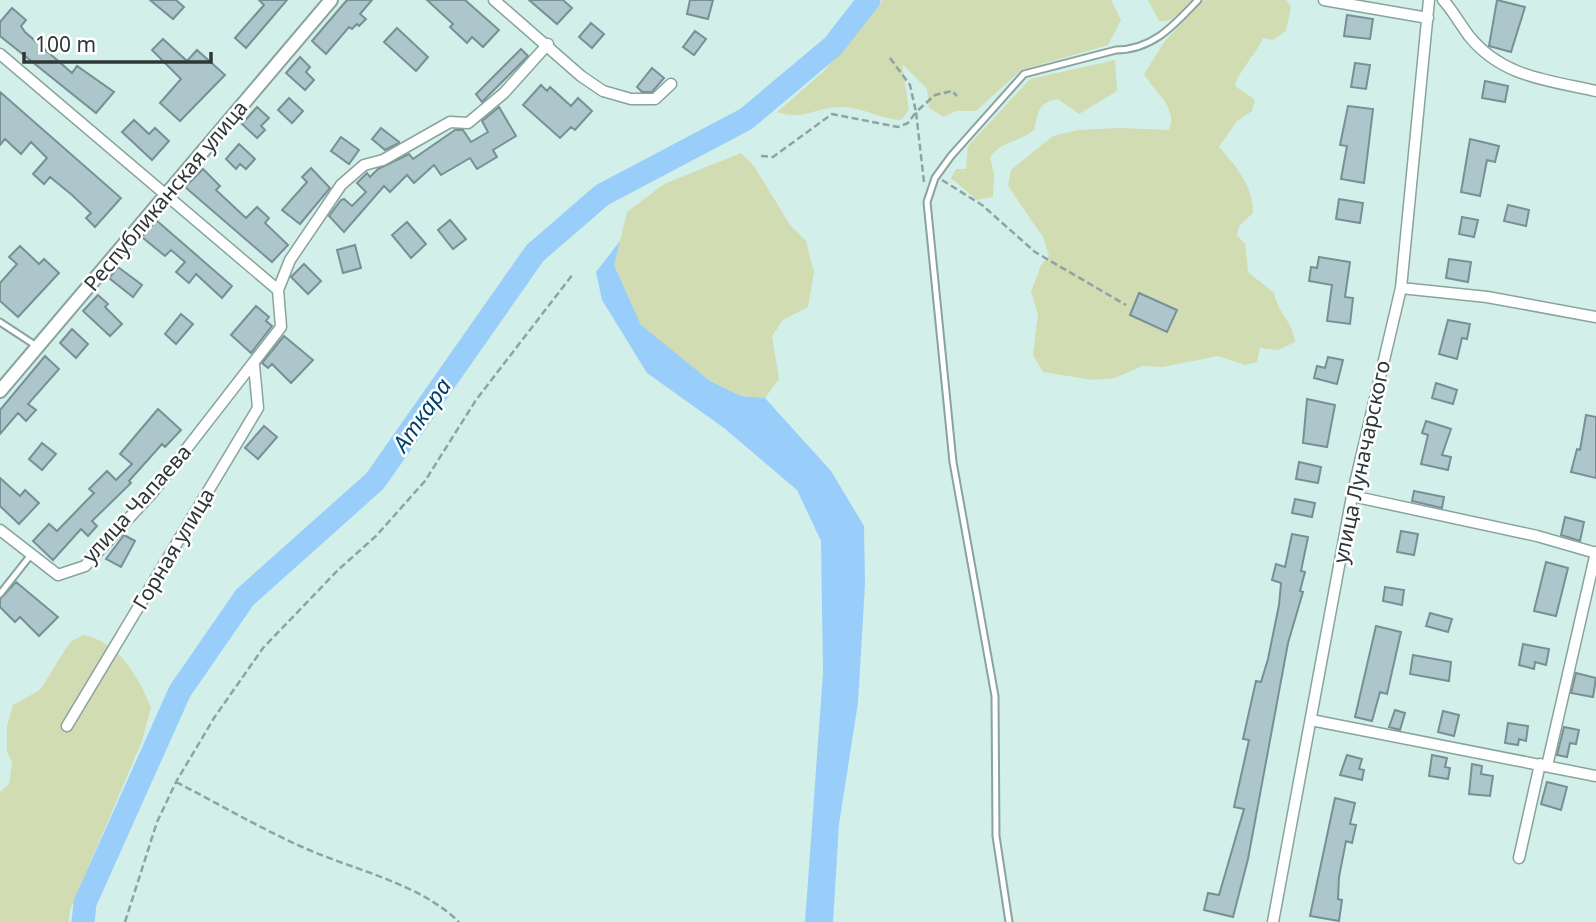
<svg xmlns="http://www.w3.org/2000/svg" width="1596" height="922" viewBox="0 0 1596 922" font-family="'Noto Sans',sans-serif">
<rect width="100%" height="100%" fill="#d3efe9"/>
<path fill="#d1dcb2" d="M883,0H1111L1121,20L1108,45L1021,70L976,111H956L944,117L929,108L927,89L902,64L909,110L901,120C880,119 862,107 841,107C815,107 805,121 777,112L823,72Z
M1148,0H1191C1181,10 1174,23 1159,21Z
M1204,0H1286L1291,6L1286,31L1273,40L1263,38C1256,54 1236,75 1235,86L1255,100L1252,111L1237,121L1219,147C1237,167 1253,186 1253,213L1239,226L1237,235L1245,244L1248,272L1274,293C1278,313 1293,322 1295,342L1278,350L1260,348L1257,362L1245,365L1218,356L1163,367L1142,366L1115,378L1093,380L1043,372L1033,355L1038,314L1031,292L1041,265L1049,256L1043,237L1008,186L1011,170L1053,136L1078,130L1119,128L1169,130C1178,107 1155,93 1144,74L1165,41Z
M1115,60L1117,91L1079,114L1058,99C1038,102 1038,113 1034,130C1018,143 1003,140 990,157L994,175L993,197L977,200L951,178L956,169H966L968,146L1030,79Z
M741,153L754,166L790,225L806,241L814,272L808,307L783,320L772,336L779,379L765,398L741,396L710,381L658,342L641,325L614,265L627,212L664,184Z
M83,635C119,642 137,675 151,707L142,741L70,910L69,922H0V792L9,784L12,762L7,751V726L13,705L40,690L70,642Z"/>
<path fill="#99cefa" d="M620,241L614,265L641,325L710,381L741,396L765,398L831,471L864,526L865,584L858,703L839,824L833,922H805L823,673L821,541L797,490L724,428L647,373L602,300L596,272Z"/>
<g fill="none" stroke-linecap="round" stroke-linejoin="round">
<path stroke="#99cefa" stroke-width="23" d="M83,922L85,903L180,691L245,597L375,481L535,253L602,195L746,119L833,46L869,0"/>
</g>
<path fill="#acc6cc" stroke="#779096" stroke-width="2" d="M150,0H176L184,7L173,19Z
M259,0H287L246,48L235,38L264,5Z
M347,0H372L360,14L366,19L359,26L357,24L352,29L349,27L326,54L312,41Z
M427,0H465L499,30L483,47L472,37L467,43L450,27L453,24Z
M529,0H563L572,8L557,24Z
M690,0H713L708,19L687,14Z
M1497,0L1525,7L1511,52L1489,46Z
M12,8L26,20L21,26L25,32L72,73L77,66L114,92L96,113L0,36V22Z
M1347,15L1373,19L1370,39L1344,36Z
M591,23L604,34L592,48L579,37Z
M397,28L428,57L416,71L384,42Z
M695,31L706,39L694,55L683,47Z
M163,39L187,61L197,50L225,75L180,121L160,103L181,79L152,50Z
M521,49L528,56L482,102L476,94Z
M300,57L310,67L306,72L314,80L305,90L286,73Z
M1355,63L1370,65L1366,89L1351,87Z
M652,68L664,78L652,92H642L637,87Z
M1485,81L1508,86L1505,102L1482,98Z
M541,85L547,91L550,87L571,106L578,98L592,111L575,130L571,127L560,138L523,105Z
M0,92L121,198L95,227L86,218L91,213L72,195L50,177L44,184L33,174L47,158L31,142L21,154L5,139L0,145Z
M289,98L303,111L292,123L278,110Z
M1348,106L1373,109L1364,183L1341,179L1347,146L1340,145Z
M257,107L269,118L261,126L265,130L257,138L242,124Z
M499,107L516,136L493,150L497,157L477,169L470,158L441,175L434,165L414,183L407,175L390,192L384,186L344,232L329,216L341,200L344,199L352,206L366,192L357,183L367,173L370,177L378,169L409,154L413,159L455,130H463L471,142L488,132L482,121Z
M134,120L149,134L155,128L169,141L152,160L122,132Z
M381,128L399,142V143L385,150L372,139Z
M341,137L359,150L349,164L331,151Z
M1470,139L1499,146L1495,162L1487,160L1480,196L1461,192Z
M239,144L255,159L246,169L240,164L236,169L226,159Z
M311,168L330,188L300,224L282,210L307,182L302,177Z
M203,169L220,186L216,190L246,218L257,207L269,218L265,223L288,245L272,262L185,187Z
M1339,199L1363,203L1360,223L1336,219Z
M1508,205L1529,210L1526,226L1504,221Z
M1462,217L1478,220L1474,237L1459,234Z
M156,220L232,286L222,298L196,274L189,283L176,272L185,262L171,250L165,256L142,237Z
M450,220L466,239L453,249L438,230Z
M407,222L426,244L411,258L392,235Z
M355,245L361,268L343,273L337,250Z
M20,246L39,264L44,259L59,273L18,317L0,301V283L17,264L9,257Z
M1319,257L1350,262L1345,297L1353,298L1350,324L1327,321L1332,285L1309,281L1311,267L1317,268Z
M1449,259L1471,262L1468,282L1446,278Z
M304,264L321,281L308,294L291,277Z
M118,267L142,285L133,297L109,278Z
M1139,293L1177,310L1167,332L1130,315Z
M98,295L108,304L105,307L122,324L110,336L83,311Z
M256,306L269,317L266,321L272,326L251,353L231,335Z
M181,314L193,324L176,344L165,334Z
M1448,320L1470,324L1467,339L1462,338L1457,359L1439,354Z
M72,329L88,344L76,358L60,343Z
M284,336L313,360L291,383L272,364L268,368L262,363Z
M45,356L59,369L28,404L36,410L26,421L18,413L0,434V410Z
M1328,357L1343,360L1337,384L1314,378L1317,366L1325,368Z
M1436,383L1457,390L1453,404L1432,398Z
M1307,399L1335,405L1327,447L1303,443Z
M158,409L181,430L165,447L162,444L129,481L131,483L92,521L97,526L88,536L81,529L53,560L33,541L49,524L57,531L94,493L89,489L107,471L116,480L132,464L120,454Z
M1586,415L1596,417V478L1571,472L1577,449L1580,450Z
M1426,421L1451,429L1442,455L1451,457L1448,470L1421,464L1428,435L1422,433Z
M264,426L277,437L258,459L245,448Z
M42,443L56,454L42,470L29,459Z
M1299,462L1321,467L1318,483L1296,479Z
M0,478L20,496L25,490L39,503L19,524L0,506Z
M1414,491L1444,497L1442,508L1412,501Z
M1295,499L1315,503L1312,517L1292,513Z
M1565,517L1584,522L1580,541L1561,535Z
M1401,531L1418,534L1414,555L1397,552Z
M1292,534L1308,537L1301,571L1305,572L1300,591L1303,592L1288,643L1248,859L1233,917L1204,910L1208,893L1219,895L1244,809L1234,807L1249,740L1243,739L1256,681L1261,682L1268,659L1279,605L1281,583L1272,580L1276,564L1285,567Z
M124,535L135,541L121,567L106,559Z
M1546,562L1568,568L1556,616L1534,611Z
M16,582L58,617L39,636L20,617L15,622L0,607V599Z
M1385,587L1404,590L1402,605L1383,601Z
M1430,613L1452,619L1448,632L1426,626Z
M1376,626L1401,632L1387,694L1380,692L1372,721L1355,717Z
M1523,644L1549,649L1546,665L1535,662L1534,669L1519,665Z
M1413,655L1451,662L1449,681L1410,674Z
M1576,673L1596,678L1593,697L1571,693Z
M1395,710L1405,713L1400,730L1389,727Z
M1443,711L1459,715L1454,736L1438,732Z
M1508,723L1528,726L1526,741L1519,739L1518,745L1505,743Z
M1564,727L1579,730L1576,744L1570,743L1567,757L1557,755Z
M1347,755L1362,759L1359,769L1364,770L1362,780L1340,775Z
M1432,755L1447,758L1445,767L1450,768L1448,779L1429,776Z
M1472,764L1482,766L1481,774L1493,776L1490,796L1469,794Z
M1547,782L1567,787L1561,810L1541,804Z
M1335,798L1355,803L1350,824L1356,825L1352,843L1346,841L1339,877L1338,899L1342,900L1339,921L1310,916Z"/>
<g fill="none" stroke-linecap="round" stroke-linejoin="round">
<defs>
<path id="service" d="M0,322L38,347
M0,594L30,556
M1009,922L996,836L995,696L953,462L927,202L935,178L951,156L1024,74L1116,50C1153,50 1174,25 1198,0"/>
<path id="minor" d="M494,0L581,76L603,91L631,99H655L671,84
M1324,0L1428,18
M1443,0C1453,11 1460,24 1469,36C1502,77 1547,80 1596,91
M0,54L278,290L281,327L153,492L85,566L58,575L0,530
M1401,288L1487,297L1596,317
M278,290L290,260L341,185L364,165L383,160L450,122L468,123L504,93L548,44
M1352,496L1537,536L1596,553
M1311,720L1596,776
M67,726L258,408L254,365
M1547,766L1596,552
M1519,858L1540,764
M1273,922L1352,496L1401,288L1429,0"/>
<path id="tertiary" d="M0,391L331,0"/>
</defs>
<use href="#service" stroke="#89a39e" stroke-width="9"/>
<use href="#minor" stroke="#89a39e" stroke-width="13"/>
<use href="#tertiary" stroke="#89a39e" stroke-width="16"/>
<path stroke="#8fa4a0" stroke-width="2.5" stroke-dasharray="7 3.5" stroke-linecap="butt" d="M761,156L773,157L832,114L898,127L908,123L916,112L910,85L890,58
M942,180L982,205L1035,252L1126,305
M924,182L916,112L935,95L952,91L957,96
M176,782C217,803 258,827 300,846C352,870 418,882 459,922
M125,922L157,822L176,782L214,718L263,648L338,570L376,536L425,481L476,400L573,274"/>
<use href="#service" stroke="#fff" stroke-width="5"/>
<use href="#minor" stroke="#fff" stroke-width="10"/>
<use href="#tertiary" stroke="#fff" stroke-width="12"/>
</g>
<g text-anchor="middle" stroke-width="5" stroke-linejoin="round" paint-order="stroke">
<g font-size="21" fill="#2e3937" stroke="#fff">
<text transform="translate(166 196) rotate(-50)" y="7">Республиканская улица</text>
<text transform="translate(1362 462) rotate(-78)" y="7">улица Луначарского</text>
<text transform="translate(137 504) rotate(-48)" y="7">улица Чапаева</text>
<text transform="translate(174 549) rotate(-59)" y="7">Горная улица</text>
</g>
<g font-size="23" font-style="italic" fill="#01426a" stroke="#fff">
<text transform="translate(422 415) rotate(-55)" y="8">Аткара</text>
</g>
</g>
<path d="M24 52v10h187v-10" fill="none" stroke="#2e3937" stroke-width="3.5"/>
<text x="35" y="52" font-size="21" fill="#2e3937" stroke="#ffffff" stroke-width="5" paint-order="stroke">100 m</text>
</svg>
